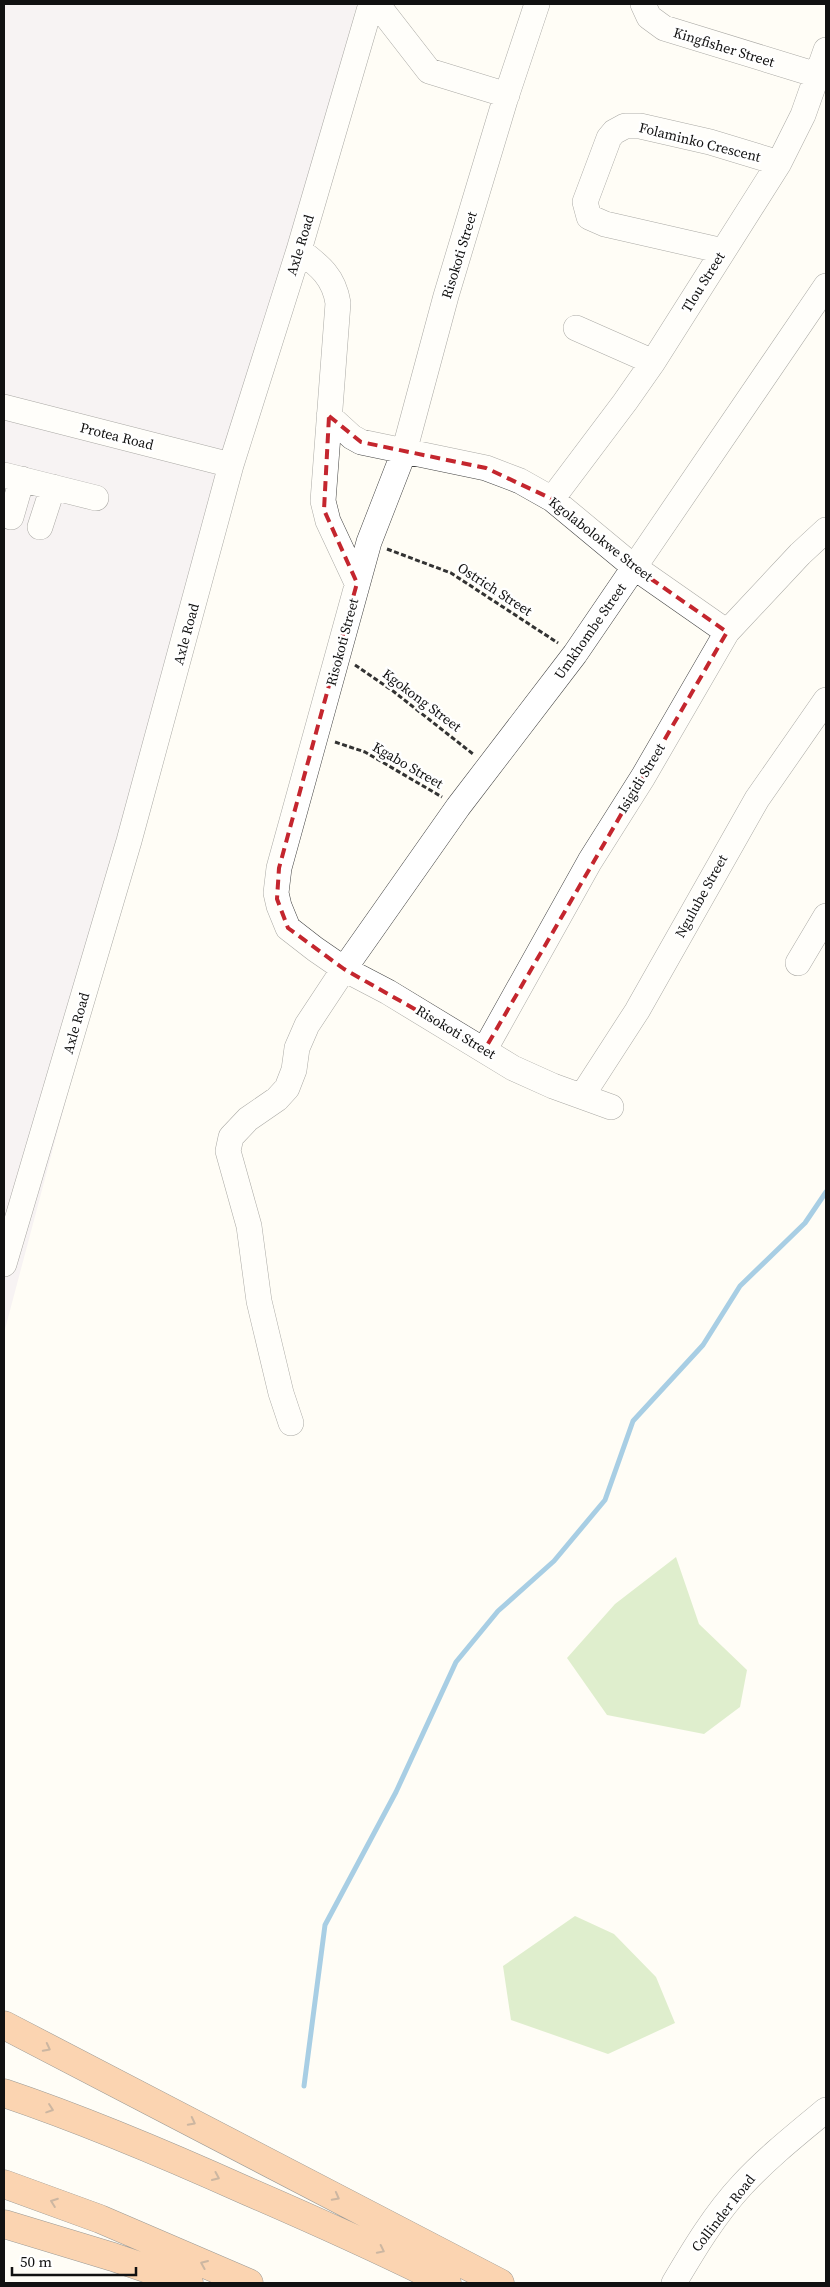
<svg xmlns="http://www.w3.org/2000/svg" width="830" height="2287" viewBox="0 0 830 2287" font-family="'Source Serif 4',serif">
<rect width="100%" height="100%" fill="#fffdf5"/>
<path fill="#eee6ef" d="M4,4H357L4,1333Z"/>
<path fill="#b9dc9c" d="M676,1557L699,1624L747,1670L740,1707L704,1734L607,1715L567,1658L615,1604Z
M575,1916L614,1934L656,1977L675,2023L608,2054L511,2020L503,1966Z"/>
<g fill="none" stroke-linecap="round" stroke-linejoin="round">
<path stroke="#3f96cf" stroke-width="5" d="M304,2086L325,1925L396,1792L456,1662L498,1611L554,1561L605,1500L633,1421L703,1345L740,1286L805,1223L826,1192"/>
<defs>
<path id="minor" d="M377,4L429,71L507,95
M537,4L505,100L446,296L404,452L369,542L279,868L276,893L279,906L288,928L315,949L344,969L388,992L513,1068L553,1086L611,1107
M643,4L649,17L664,28L817,75
M299,250C320,266 334,277 338,303L323,501L328,521L357,583
M723,251L605,224L589,217L585,202L609,138L614,132L625,126H640L710,142L779,163
M576,328L653,362
M4,407L231,465
M329,416L352,437L361,442L486,468L520,481L552,499L634,567L727,632
M4,475L96,498
M552,499L625,402L653,362L779,163L803,115L826,50
M11,517L22,479
M40,527L53,487
M798,963L826,916
M485,1049L590,861L643,777L727,632L800,554L826,530
M582,1096L637,1011L757,799L826,700
M4,1264L129,841L231,465L299,250L371,4
M291,1423L281,1393L259,1301L249,1226L228,1151L231,1137L248,1119L277,1099L287,1088L294,1070L297,1048L307,1025L344,969L458,807L575,654L826,286
M674,2283C694,2249 715,2214 742,2185C768,2157 797,2134 826,2110"/>
<path id="highway" d="M4,2025L500,2283
M4,2093C87,2121 167,2155 247,2191C314,2220 381,2250 447,2283
M4,2184L100,2219L249,2283
M4,2224L113,2257L189,2283"/>
</defs>
<use href="#minor" stroke="#444" stroke-width="26"/>
<use href="#highway" stroke="#222" stroke-width="29"/>
<path stroke="#333" stroke-width="3" stroke-dasharray="5 2.5" stroke-linecap="butt" d="M387,549L451,573L558,643
M355,665L393,691L473,754
M335,742L365,752L442,797"/>
<use href="#minor" stroke="#fff" stroke-width="25"/>
<use href="#highway" stroke="#f5a25d" stroke-width="28"/>
</g>
<defs><path id="oneway-chevron" d="M-2-3.5L2.5 0L-2 3.5" fill="none" stroke-width="1.6" stroke-linecap="round" stroke-linejoin="round" transform="scale(1.25)"/></defs>
<g stroke="#8e613b">
<use href="#oneway-chevron" transform="translate(47 2048) rotate(27)"/>
<use href="#oneway-chevron" transform="translate(50 2109) rotate(19)"/>
<use href="#oneway-chevron" transform="translate(192 2122) rotate(27)"/>
<use href="#oneway-chevron" transform="translate(216 2177) rotate(24)"/>
<use href="#oneway-chevron" transform="translate(336 2197) rotate(28)"/>
<use href="#oneway-chevron" transform="translate(54 2202) rotate(-160)"/>
<use href="#oneway-chevron" transform="translate(381 2250) rotate(26)"/>
<use href="#oneway-chevron" transform="translate(204 2264) rotate(-157)"/>
</g>
<path d="M0 0H830V2287H0ZM329,416L361,442L486,468L552,499L634,567L727,632L485,1049L344,969L288,928L277,899L279,868L357,583L324,510Z" fill="#fffdf5" fill-opacity=".55" fill-rule="evenodd"/>
<path fill="none" stroke="#c4262e" stroke-width="4" stroke-dasharray="10 6" stroke-linejoin="round" d="M329,416L361,442L486,468L552,499L634,567L727,632L485,1049L344,969L288,928L277,899L279,868L357,583L324,510Z"/>
<g text-anchor="middle" stroke-width="5" stroke-linejoin="round" paint-order="stroke">
<g font-size="14" fill="#111" stroke="#fff">
<text transform="translate(724 47) rotate(17)" y="5">Kingfisher Street</text>
<text transform="translate(700 142) rotate(14)" y="5">Folaminko Crescent</text>
<text transform="translate(300 245) rotate(-73)" y="5">Axle Road</text>
<text transform="translate(459 255) rotate(-73)" y="5">Risokoti Street</text>
<text transform="translate(703 282) rotate(-58)" y="5">Tlou Street</text>
<text transform="translate(117 436) rotate(14)" y="5">Protea Road</text>
<text transform="translate(601 539) rotate(38)" y="5">Kgolabolokwe Street</text>
<text transform="translate(495 589) rotate(33)" y="5">Ostrich Street</text>
<text transform="translate(590 631) rotate(-55)" y="5">Umkhombe Street</text>
<text transform="translate(186 634) rotate(-75)" y="5">Axle Road</text>
<text transform="translate(342 642) rotate(-75)" y="5">Risokoti Street</text>
<text transform="translate(422 700) rotate(37)" y="5">Kgokong Street</text>
<text transform="translate(408 765) rotate(30)" y="5">Kgabo Street</text>
<text transform="translate(641 778) rotate(-59)" y="5">Isigidi Street</text>
<text transform="translate(701 896) rotate(-61)" y="5">Ngulube Street</text>
<text transform="translate(76 1023) rotate(-74)" y="5">Axle Road</text>
<text transform="translate(456 1032) rotate(31)" y="5">Risokoti Street</text>
<text transform="translate(723 2213) rotate(-52)" y="5">Collinder Road</text>
</g>
</g>
<rect width="830" height="2287" fill="none" stroke="#111111" stroke-width="10"/>
<path d="M12 2267v8h124v-8" fill="none" stroke="#111111" stroke-width="2.5"/>
<text x="20" y="2267" font-size="15" fill="#111111" stroke="#ffffff" stroke-width="4" paint-order="stroke">50 m</text>
</svg>
